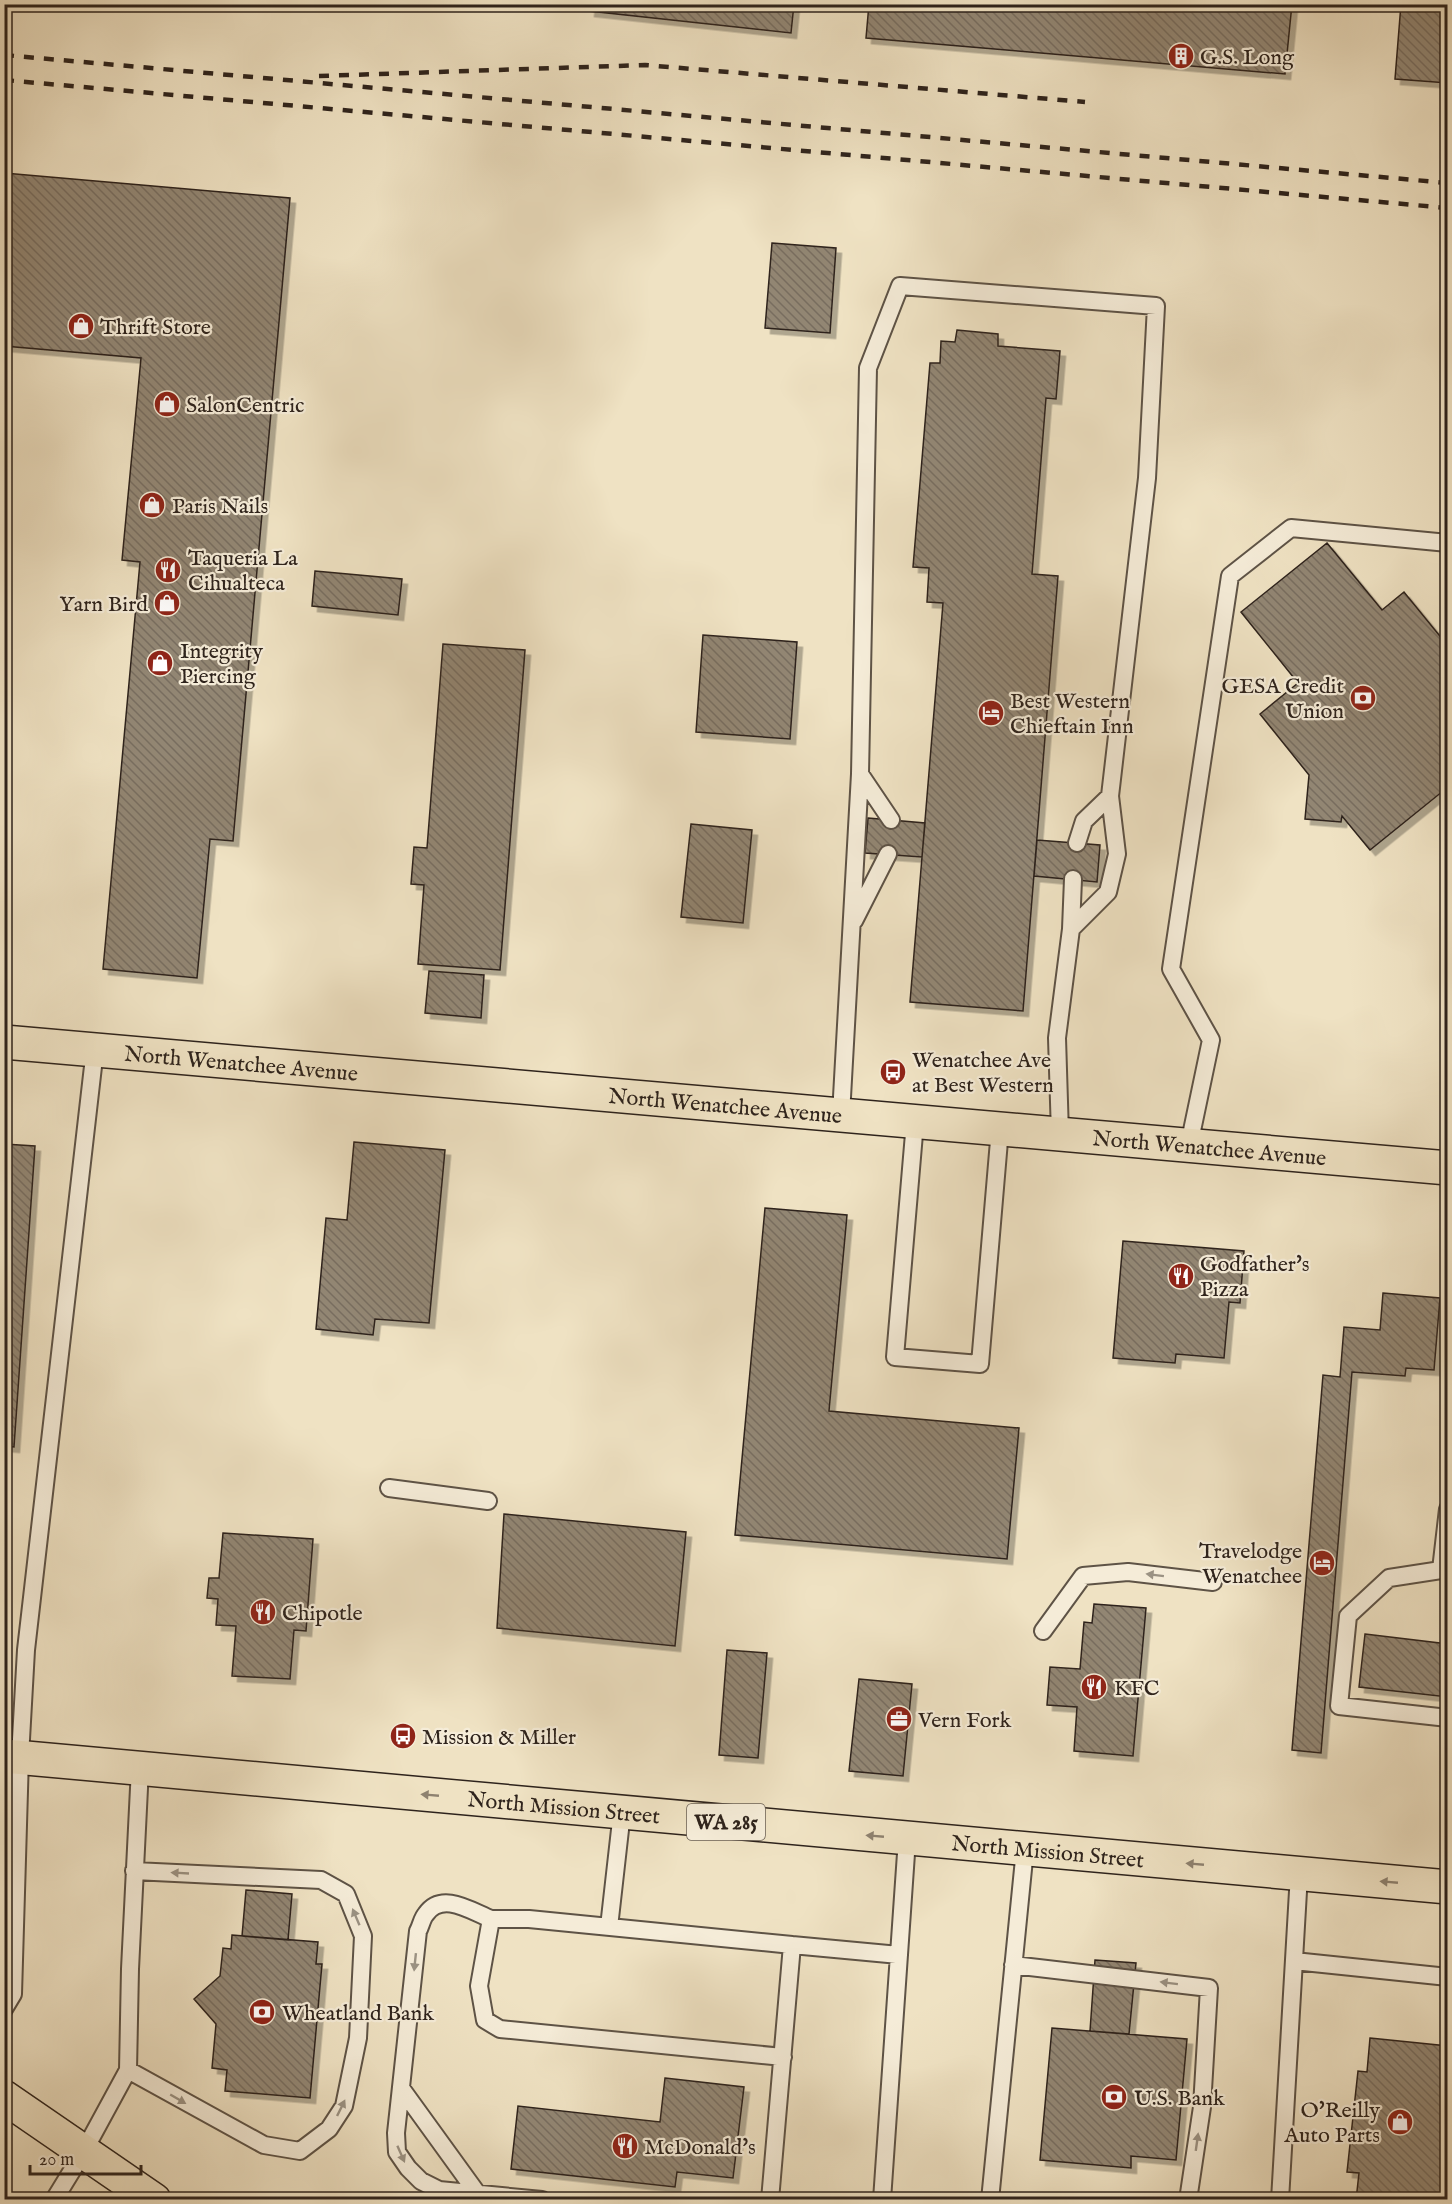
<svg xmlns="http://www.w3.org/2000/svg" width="1452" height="2204" viewBox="0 0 1452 2204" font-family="'IM FELL English',serif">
<defs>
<pattern id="building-back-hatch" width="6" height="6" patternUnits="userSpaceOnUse" patternTransform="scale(1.5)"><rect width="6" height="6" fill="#928673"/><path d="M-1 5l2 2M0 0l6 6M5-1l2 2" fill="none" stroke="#786d5e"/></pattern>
<filter id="shadow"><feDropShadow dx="5.5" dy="5.5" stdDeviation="0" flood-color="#0004"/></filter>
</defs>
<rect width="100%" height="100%" fill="#efe2c3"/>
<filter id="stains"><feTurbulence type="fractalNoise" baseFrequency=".00333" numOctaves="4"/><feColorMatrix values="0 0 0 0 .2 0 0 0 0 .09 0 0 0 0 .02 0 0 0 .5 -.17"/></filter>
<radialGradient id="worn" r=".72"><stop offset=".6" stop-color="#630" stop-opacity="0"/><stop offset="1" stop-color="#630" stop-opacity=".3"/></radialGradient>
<path fill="url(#building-back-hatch)" stroke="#2e231c" stroke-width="1.5" filter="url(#shadow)" d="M590,4H794L791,33L589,11Z
M869,4H1292L1285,74L866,38Z
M1401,4H1448V83L1395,79Z
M4,173L290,198L233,841L210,839L197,978L103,969L140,562L122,560L141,358L4,346Z
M772,243L836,248L830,333L765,328Z
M957,330L998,334V346L1060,351L1056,399L1046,398L1032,574L1058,576L1023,1011L910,1002L943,603L927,602L929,568L913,567L930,363H940L941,341L955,342Z
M1327,543L1382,610L1404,592L1448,646V787L1370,850L1342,816L1341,822L1305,819L1309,775L1260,714L1298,683L1241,612Z
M315,571L402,579L398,615L312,606Z
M703,635L797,642L790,739L696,732Z
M443,644L525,650L500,970L418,964L424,885L411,884L414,847L427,848Z
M868,818L925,823L922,857L865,853Z
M691,824L752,830L743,923L681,917Z
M1037,840L1100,845L1097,882L1034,876Z
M429,971L484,975L481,1018L425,1013Z
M354,1142L445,1150L429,1323L375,1319L373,1335L316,1329L326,1218L347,1220Z
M4,1144L35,1146L14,1447L4,1446Z
M765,1208L847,1215L829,1411L1019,1428L1007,1559L735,1535Z
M1123,1241L1244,1251L1240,1303L1229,1302L1224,1358L1176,1354L1175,1363L1113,1358Z
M1383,1293L1440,1298L1434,1370L1406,1368L1405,1376L1352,1372L1321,1753L1292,1750L1323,1375L1340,1377L1344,1327L1380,1330Z
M504,1514L686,1532L675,1646L497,1628Z
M223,1533L313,1539L306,1631L294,1630L290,1679L232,1676L236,1626L216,1625L218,1599L207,1598L209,1578H219Z
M1094,1604L1146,1608L1133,1756L1074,1751L1077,1707L1047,1705L1050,1667L1080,1669L1084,1622L1092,1623Z
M1365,1634L1448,1644V1697L1359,1687Z
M727,1650L767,1653L758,1758L719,1755Z
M859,1679L912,1684L903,1776L849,1771Z
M246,1890L292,1894L288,1940L242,1936Z
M232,1935L318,1942L316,1964H322L310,2098L225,2091L227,2070L212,2068L216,2024L194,1999L220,1976L223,1948L231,1949Z
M1095,1960L1136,1963L1129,2034L1090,2031Z
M1052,2028L1187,2039L1176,2160L1131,2156V2168L1040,2160Z
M1370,2038L1448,2046V2200H1356L1359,2173L1347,2172L1358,2071L1367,2072Z
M665,2078L744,2087L733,2178L677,2172L675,2187L511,2169L518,2106L660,2122Z
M4,2187L22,2200H4Z"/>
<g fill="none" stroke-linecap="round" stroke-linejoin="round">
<defs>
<path id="lane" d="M860,774L891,820
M854,921L888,854
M1071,929L1108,892L1117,854L1110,796
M841,1115L860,774L868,368L900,286L1156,306L1147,478L1110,796L1084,821L1077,843
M915,1122L895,1357L980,1364L1000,1129
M1060,1134L1057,1038L1071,929L1073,879
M1189,1145L1211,1040L1171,969L1230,576L1291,528L1448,543
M389,1488L488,1501
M1448,1509L1441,1570L1389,1578L1348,1616L1339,1706L1448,1718
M1043,1631L1083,1576L1128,1572L1213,1582
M491,1919C471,1911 442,1891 426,1914C422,1918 421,1926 418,1931L396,2133L397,2152L408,2168L421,2181L439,2190L542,2200
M609,1927L622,1812
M1294,1961L1448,1977
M1013,1965L1209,1988L1202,2107L1188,2200
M4,2009L13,1994L20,1757L26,1650L95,1049
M783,2057L500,2029L485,2020L479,1986L491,1919H529L792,1945
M128,2070L264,2145L300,2151L329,2129L344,2106L358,2038L363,1936L346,1894L321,1880L134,1871
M401,2088L477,2193
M54,2200L84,2151L128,2070L130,1969L140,1768
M770,2200L792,1945L899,1955
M882,2200L907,1839
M990,2200L1025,1849
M1280,2200L1299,1874"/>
<g id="primary">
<path id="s1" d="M4,1042L1448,1168"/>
<path id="s2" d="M4,1756L1448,1887"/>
<path d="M4,2097L154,2200"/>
</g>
</defs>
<use href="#lane" stroke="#5e5346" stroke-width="20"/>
<use href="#primary" stroke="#2e231c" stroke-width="36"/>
<use href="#lane" stroke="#f5ecd8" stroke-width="16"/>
<use href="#primary" stroke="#efe2c3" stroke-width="33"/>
<path stroke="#2e231c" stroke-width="4.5" stroke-dasharray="10 10" stroke-linecap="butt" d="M4,55L1448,183
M319,76L645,65L1085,102
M4,80L1448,208"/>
</g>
<defs><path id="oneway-solid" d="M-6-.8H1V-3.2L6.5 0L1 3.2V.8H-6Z" transform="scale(1.5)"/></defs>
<g fill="#9b9283">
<use href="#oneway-solid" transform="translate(1155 1575) rotate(-173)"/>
<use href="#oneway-solid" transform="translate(180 1873) rotate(-177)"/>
<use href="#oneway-solid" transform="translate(356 1917) rotate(-113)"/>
<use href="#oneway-solid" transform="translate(415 1962) rotate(96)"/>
<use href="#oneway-solid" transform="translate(1169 1983) rotate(-173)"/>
<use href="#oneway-solid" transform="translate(178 2099) rotate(30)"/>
<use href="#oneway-solid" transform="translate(341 2108) rotate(-64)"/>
<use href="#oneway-solid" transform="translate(1197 2142) rotate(-82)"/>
<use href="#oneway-solid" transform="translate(401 2154) rotate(66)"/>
</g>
<g fill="#8e8270">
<use href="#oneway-solid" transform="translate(430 1795) rotate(-175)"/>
<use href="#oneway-solid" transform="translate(875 1836) rotate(-175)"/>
<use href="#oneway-solid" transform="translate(1195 1864) rotate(-175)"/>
<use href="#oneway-solid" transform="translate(1389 1882) rotate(-175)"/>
</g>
<defs>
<symbol id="building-disc" viewBox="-11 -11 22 22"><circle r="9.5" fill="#8f2418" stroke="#f5ecd8"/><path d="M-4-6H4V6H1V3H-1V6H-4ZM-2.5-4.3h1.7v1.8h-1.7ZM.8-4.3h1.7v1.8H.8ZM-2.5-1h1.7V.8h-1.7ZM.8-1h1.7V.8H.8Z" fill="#fff"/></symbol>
<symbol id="shop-disc" viewBox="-11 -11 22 22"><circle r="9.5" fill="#8f2418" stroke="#f5ecd8"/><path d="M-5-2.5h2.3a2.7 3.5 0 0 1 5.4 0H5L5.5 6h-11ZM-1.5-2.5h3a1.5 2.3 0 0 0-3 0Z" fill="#fff"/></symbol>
<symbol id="restaurant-disc" viewBox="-11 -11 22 22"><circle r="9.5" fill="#8f2418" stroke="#f5ecd8"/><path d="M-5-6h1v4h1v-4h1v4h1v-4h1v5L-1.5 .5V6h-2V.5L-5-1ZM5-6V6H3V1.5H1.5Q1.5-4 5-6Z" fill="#fff"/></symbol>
<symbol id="bank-disc" viewBox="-11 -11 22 22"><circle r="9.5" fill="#8f2418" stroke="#f5ecd8"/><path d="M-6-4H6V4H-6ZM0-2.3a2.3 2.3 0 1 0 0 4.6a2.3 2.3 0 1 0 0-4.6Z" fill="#fff"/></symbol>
<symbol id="hotel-disc" viewBox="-11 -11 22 22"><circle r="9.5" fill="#8f2418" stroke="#f5ecd8"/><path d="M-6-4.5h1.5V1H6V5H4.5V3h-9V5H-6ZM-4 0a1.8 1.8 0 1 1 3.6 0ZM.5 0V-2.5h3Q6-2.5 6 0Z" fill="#fff"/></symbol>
<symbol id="bus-disc" viewBox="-11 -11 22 22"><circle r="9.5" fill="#8f2418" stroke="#f5ecd8"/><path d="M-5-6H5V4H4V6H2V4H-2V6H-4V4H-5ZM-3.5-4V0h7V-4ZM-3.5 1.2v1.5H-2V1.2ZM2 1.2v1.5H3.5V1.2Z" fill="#fff"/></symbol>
<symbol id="office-disc" viewBox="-11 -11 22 22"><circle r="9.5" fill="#8f2418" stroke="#f5ecd8"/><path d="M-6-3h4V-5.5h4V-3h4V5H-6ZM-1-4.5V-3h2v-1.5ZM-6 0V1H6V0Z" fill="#fff"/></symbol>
</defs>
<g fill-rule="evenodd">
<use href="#building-disc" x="1166" y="41" width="30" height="30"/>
<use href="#shop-disc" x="66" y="311" width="30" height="30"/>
<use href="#shop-disc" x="152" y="389" width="30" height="30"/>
<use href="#shop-disc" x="137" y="490" width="30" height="30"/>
<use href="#restaurant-disc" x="153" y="555" width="30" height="30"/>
<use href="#shop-disc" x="152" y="588" width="30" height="30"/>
<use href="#shop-disc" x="145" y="648" width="30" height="30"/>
<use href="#bank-disc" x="1348" y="683" width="30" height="30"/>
<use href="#hotel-disc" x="976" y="698" width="30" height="30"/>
<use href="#bus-disc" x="878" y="1057" width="30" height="30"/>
<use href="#restaurant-disc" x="1166" y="1261" width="30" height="30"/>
<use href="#hotel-disc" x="1307" y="1548" width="30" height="30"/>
<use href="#restaurant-disc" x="248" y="1597" width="30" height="30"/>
<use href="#restaurant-disc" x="1079" y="1672" width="30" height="30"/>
<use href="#office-disc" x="884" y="1704" width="30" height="30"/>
<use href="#bus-disc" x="388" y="1721" width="30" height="30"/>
<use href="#bank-disc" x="247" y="1997" width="30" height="30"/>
<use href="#bank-disc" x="1099" y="2082" width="30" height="30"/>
<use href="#shop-disc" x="1385" y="2107" width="30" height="30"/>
<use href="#restaurant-disc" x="610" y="2131" width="30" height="30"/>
</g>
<g text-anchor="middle" stroke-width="4.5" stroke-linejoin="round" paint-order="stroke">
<rect fill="#f5ecd8" stroke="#6a5f54" stroke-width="1.5" x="687" y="1804" width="78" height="36" rx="4.5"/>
<g font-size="21" font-weight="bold" fill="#2e231c">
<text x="726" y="1829">WA 285</text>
</g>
<g font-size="22" fill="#2e231c" stroke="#f5ecd8" text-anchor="start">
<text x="1200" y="64">G.S. Long</text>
<text x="100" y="334">Thrift Store</text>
<text x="186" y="412">SalonCentric</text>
<text x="172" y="513">Paris Nails</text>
<text x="188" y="565">Taqueria La<tspan x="188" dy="25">Cihualteca</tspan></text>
<text x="148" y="611" text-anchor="end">Yarn Bird</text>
<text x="180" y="658">Integrity<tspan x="180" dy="25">Piercing</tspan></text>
<text x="1344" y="693" text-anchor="end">GESA Credit<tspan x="1344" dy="25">Union</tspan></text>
<text x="1010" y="708">Best Western<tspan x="1010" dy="25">Chieftain Inn</tspan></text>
<text x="912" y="1067">Wenatchee Ave<tspan x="912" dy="25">at Best Western</tspan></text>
<text x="1200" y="1271">Godfather's<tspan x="1200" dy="25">Pizza</tspan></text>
<text x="1302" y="1558" text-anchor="end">Travelodge<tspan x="1302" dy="25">Wenatchee</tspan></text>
<text x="282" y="1620">Chipotle</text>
<text x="1114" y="1695">KFC</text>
<text x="918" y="1727">Vern Fork</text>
<text x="422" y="1744">Mission &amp; Miller</text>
<text x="282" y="2020">Wheatland Bank</text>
<text x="1134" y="2105">U.S. Bank</text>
<text x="1380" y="2117" text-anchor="end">O'Reilly<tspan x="1380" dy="25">Auto Parts</tspan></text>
<text x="644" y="2154">McDonald's</text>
</g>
<g font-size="22" fill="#2e231c" stroke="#f5ecd8">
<text dy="8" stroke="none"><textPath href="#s1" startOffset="238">North Wenatchee Avenue</textPath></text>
<text dy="8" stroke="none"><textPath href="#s1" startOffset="724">North Wenatchee Avenue</textPath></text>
<text dy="8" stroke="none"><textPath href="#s1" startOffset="1210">North Wenatchee Avenue</textPath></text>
<text dy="8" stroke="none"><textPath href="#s2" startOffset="562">North Mission Street</textPath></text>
<text dy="8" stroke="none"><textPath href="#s2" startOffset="1048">North Mission Street</textPath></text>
</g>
</g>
<rect width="1452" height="2204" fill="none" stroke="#efe2c3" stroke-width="24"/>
<rect x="6" y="6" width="1440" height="2192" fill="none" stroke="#2e231c" stroke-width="3"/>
<rect x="12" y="12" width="1428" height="2180" fill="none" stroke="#2e231c" stroke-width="1.5"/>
<path d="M30 2165v9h111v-9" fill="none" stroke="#2e231c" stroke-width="3"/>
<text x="39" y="2165" font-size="18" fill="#2e231c" stroke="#f5ecd8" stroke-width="4.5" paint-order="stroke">20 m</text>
<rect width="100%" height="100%" filter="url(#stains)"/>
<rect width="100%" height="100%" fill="url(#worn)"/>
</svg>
